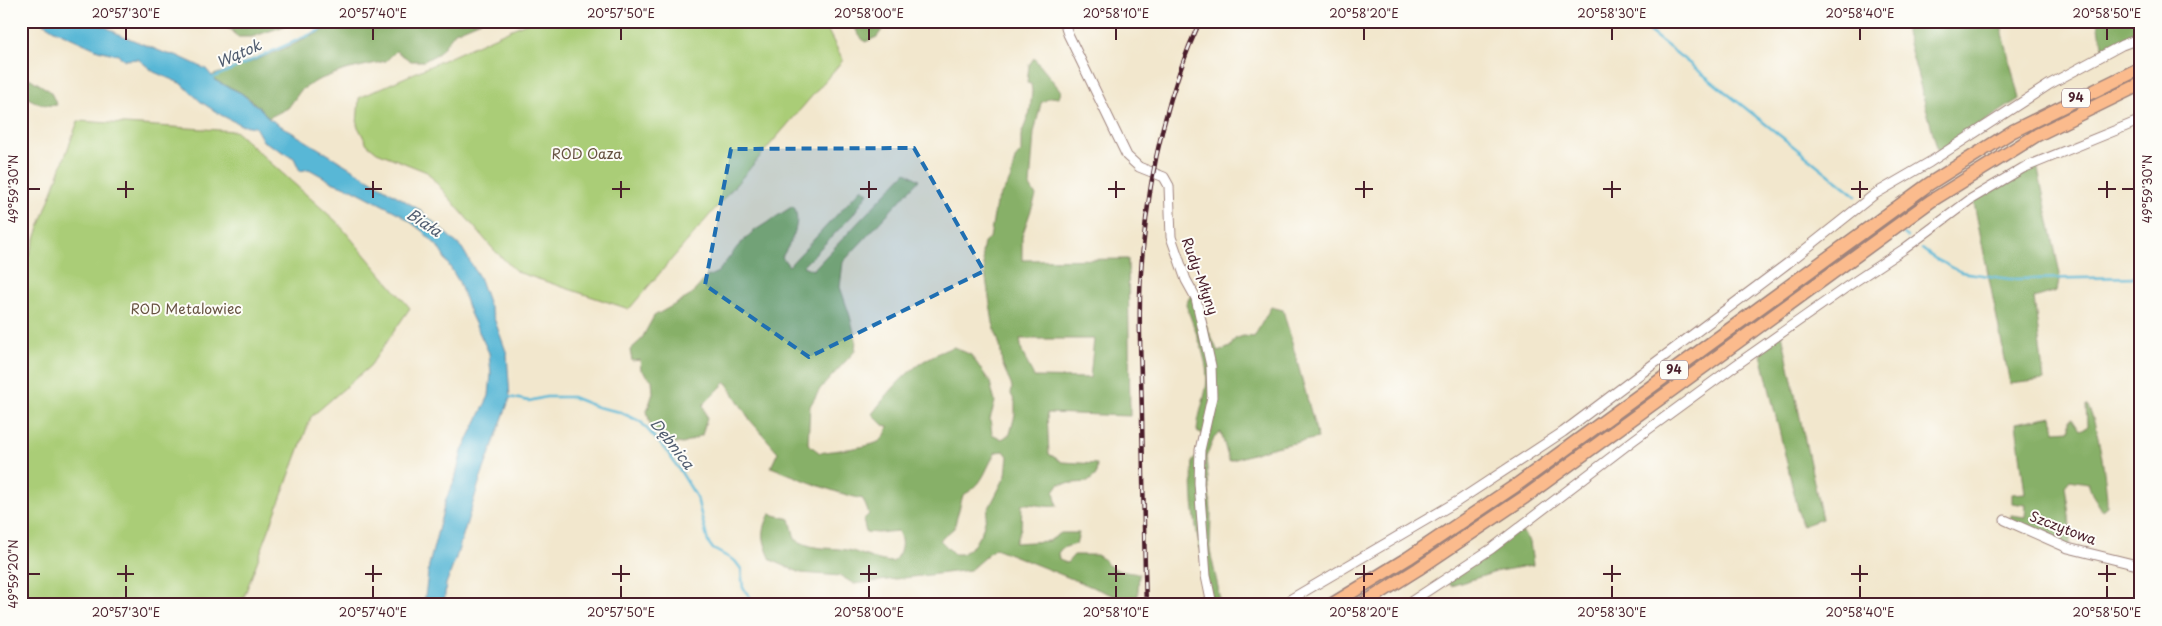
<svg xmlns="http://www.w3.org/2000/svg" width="2162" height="626" viewBox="0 0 2162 626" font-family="'Playpen Sans',sans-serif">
<rect width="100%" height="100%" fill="#fdfcf7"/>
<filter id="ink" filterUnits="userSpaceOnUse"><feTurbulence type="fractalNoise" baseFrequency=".02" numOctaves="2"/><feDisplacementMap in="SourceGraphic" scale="10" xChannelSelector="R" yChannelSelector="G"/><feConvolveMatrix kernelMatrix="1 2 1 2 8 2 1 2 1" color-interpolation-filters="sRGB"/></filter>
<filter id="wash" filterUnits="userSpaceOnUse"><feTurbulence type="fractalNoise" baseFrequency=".0096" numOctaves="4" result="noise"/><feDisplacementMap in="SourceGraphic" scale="20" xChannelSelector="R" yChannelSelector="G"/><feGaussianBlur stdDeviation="1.12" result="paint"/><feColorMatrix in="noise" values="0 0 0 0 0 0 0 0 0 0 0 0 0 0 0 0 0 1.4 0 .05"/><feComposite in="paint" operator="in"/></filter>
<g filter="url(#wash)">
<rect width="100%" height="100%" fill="#f2e7cd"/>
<path fill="#aacd77" stroke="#7a7651" d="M530,21H820L825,25L843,60L629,309L517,272L494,250L427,172L377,152L367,144L357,125L359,98Z
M78,121L235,131L337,222L410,308L370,366L311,417L241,605H21V277Z"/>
<path fill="#87b068" stroke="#68684a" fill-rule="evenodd" d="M208,21H299L252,37H237L232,30Z
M341,21H481L455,32L439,53L424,61H411L396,51L386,61L345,70L318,80L301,90L288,108L268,118C262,108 248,97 238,91C228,86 219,84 211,76C256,61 299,44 341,21Z
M852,21H888L877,37L865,42L858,34Z
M1903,21H2000L2019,99L1938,152Z
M2098,21H2141V34L2103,51Z
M1034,58L1061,91L1059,98L1051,97L1041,103L1034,133L1030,186L1036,196L1022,236V260L1128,259L1130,416L1047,413L1049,454L1062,462L1097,464L1096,475L1088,482L1059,484L1054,491L1057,506C1045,508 1034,503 1022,504L1021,528L1015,543L1049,541L1061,533H1079L1076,544L1062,548L1058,553L1059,560L1067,563L1074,555H1097L1105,560L1106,564L1119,571L1139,574L1137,605L995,548L970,570L854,584L841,576L801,573L771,560C763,541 760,533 770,514L790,519L795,539C817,553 832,545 855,552C870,557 877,561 893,562C902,551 904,544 898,531L877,533L866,532L863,520L869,514L863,499C831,492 802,479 771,467L778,452L750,420L726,382L703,405L707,418L702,435L683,444L667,442L657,433L650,424L647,411L653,393L652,380L641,370L640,360L632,361L630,350L641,340L654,316L690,296L707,277L718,272L738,246L754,231L793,206C803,222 791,242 782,257L789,266L862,188L868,193L852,216L803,266L813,270L906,172L919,180L843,262L840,287L850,316L856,340L855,351L820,389L810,406L808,444L820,453C833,450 872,448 881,440C885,437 887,431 888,426L883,425L872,414C896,383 916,359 954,347L971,355L990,382L995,402L990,419L992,434L1002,439L1010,434L1015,415V402L1011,394L1012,387L1002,363L1000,346L993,323L982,253L984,243L990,238L996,203L1010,180L1015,159L1021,152V135L1030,112L1032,91L1031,84L1027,83L1029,65ZM1020,339H1094L1090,378L1034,377L1022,352ZM1004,451L1008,456L1006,475L988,510L982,531L974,545L962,554H954L940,540L954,528L963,495C984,485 984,471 996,452Z
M21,73L50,91L57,105C44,107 31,101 21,93Z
M2141,121V150L2135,147L2136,134Z
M2037,165L2060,274L2057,291L2034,298L2044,380L2010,384L1973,198Z
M1192,293L1218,352L1230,347L1235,339L1243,336L1254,337L1271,307L1283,310L1318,438L1275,447L1229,461L1221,432L1215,436L1206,457L1211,512L1210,551L1218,587L1220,605H1213C1201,557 1189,509 1193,460L1199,455L1203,434L1197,431C1198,413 1206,397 1207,380C1208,357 1193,327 1186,304Z
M1782,334L1822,519L1802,526L1760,350Z
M2086,405C2097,413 2108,491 2107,506L2102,510L2092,494L2088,483L2070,480L2065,486C2068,508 2072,528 2069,550L2010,523L2011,515L2025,517L2026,505L2012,503V494L2025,493L2016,423L2052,416L2055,431L2070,430V419L2072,418L2080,430L2087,427Z
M1519,528L1530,542L1533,565L1499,571L1451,586L1446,580Z"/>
<path fill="#58b7d6" stroke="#516b80" d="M40,21C59,21 102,20 116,33L167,54L176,55L206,69L216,81L241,93L262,110L268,118L420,210L462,248L479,277L507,354L510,398L480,480L456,558L446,584L444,605H424L429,565L446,499L455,479L462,451L489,396L491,374L489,353L470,313L459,282L438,247L421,230L400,214L352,189L334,183L309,169L300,171L294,158L263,141L255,127L241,125L221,115L201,102L182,84L154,72L138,59L125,60L118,55L98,50L54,30Z"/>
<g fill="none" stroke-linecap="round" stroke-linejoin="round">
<path stroke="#58b7d6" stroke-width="2.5" d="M1636,21L1856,196
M212,78L341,21
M1904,234L1908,237
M1922,249L1934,258L1961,272L2010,279L2141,277
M509,397L529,401L546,397H572L597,407L620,412L641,422L668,453L681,472L697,498L708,542L713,549L735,561L741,569L743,588L756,605"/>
</g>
</g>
<g filter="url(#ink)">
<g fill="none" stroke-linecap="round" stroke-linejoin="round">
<defs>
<path id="minor" d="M1067,21L1066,28L1068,34L1127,156L1139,167L1164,177L1169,186L1171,237L1186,280L1196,298L1211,366L1212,397L1200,450L1199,483L1206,576L1212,605
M21,295H22
M2005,520L2068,548L2141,566
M1281,605L1458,501L1563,432L1788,263L1875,194L1930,162L2050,84L2122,45L2141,38
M1406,605L1491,549L1635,439L1736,365L1848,286L1904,249L1971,199L2023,168L2141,120"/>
<path id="primary" d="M1331,605L1408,558L1515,486L1929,184L2013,131L2141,68
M1361,605L1418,569L1525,497L1931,201L2037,135L2141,84"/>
</defs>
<use href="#minor" stroke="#9e837c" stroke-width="11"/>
<use href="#primary" stroke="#9e837c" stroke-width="15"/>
<use href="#minor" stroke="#fff" stroke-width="9"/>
<use href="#primary" stroke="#fbbb8d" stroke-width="12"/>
<defs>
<path id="rail" d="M1146,605C1144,542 1143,478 1142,415C1141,360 1137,303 1143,248C1150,170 1167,93 1200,21"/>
</defs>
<use href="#rail" stroke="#4a1f2b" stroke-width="4.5"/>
<use href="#rail" stroke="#fdfcf7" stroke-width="2.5" stroke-dasharray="8" stroke-linecap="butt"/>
</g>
</g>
<path fill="#1f6fb2" fill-opacity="0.2" stroke="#1f6fb2" stroke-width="4" stroke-dasharray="10 6" stroke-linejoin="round" d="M914,148L984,271L809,357L705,285L731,149Z"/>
<path fill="none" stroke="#4a1f2b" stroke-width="2" d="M126,28V40M373,28V40M621,28V40M869,28V40M1116,28V40M1364,28V40M1612,28V40M1860,28V40M2107,28V40M126,181V198M373,181V198M621,181V198M869,181V198M1116,181V198M1364,181V198M1612,181V198M1860,181V198M2107,181V198M28,189H40M117,189H134M365,189H382M612,189H630M860,189H877M1108,189H1125M1355,189H1373M1603,189H1621M1851,189H1868M2098,189H2116M2122,189H2134M126,565V582M373,565V582M621,565V582M869,565V582M1116,565V582M1364,565V582M1612,565V582M1860,565V582M2107,565V582M28,574H40M117,574H134M365,574H382M612,574H630M860,574H877M1108,574H1125M1355,574H1373M1603,574H1621M1851,574H1868M2098,574H2116M126,586V598M373,586V598M621,586V598M869,586V598M1116,586V598M1364,586V598M1612,586V598M1860,586V598M2107,586V598"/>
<g text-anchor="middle" stroke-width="4" stroke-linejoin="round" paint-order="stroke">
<g fill="#fdfcf7" stroke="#806168" stroke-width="1">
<rect x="2062" y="88.5" width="28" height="19" rx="4"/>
<rect x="1660" y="360.5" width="28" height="19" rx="4"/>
</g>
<g font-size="12" font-weight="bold" fill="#4a1f2b">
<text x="2076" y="102">94</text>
<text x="1674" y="374">94</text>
</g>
<g font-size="14" fill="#675342" stroke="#fdfcf7">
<text x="587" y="159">ROD Oaza</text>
<text x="186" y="314">ROD Metalowiec</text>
</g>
<g font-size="14" fill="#4a1f2b" stroke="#fdfcf7">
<text transform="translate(1200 276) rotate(70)" y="5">Rudy-Młyny</text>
<text transform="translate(2063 528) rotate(21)" y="5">Szczytowa</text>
</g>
<g font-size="15" font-style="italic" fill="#505c6f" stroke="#fdfcf7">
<text transform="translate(239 54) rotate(-24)" y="5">Wątok</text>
<text transform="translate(424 223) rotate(33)" y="5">Biała</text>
<text transform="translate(672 444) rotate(52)" y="5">Dębnica</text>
</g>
</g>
<rect width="2162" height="626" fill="none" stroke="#fdfcf7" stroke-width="55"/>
<rect x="28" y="28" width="2106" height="570" fill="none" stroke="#4a1f2b" stroke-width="2"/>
<g font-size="12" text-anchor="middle" fill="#4a1f2b">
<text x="126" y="18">20°57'30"E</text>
<text x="373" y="18">20°57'40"E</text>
<text x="621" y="18">20°57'50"E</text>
<text x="869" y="18">20°58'00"E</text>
<text x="1116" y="18">20°58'10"E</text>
<text x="1364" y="18">20°58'20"E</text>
<text x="1612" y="18">20°58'30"E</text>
<text x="1860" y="18">20°58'40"E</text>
<text x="2107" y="18">20°58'50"E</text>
<text transform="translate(14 189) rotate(-90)" y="4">49°59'30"N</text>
<text transform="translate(2148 189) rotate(-90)" y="4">49°59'30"N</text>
<text transform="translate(14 574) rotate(-90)" y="4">49°59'20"N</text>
<text x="126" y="617">20°57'30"E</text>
<text x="373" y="617">20°57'40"E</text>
<text x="621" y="617">20°57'50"E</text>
<text x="869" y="617">20°58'00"E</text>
<text x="1116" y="617">20°58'10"E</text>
<text x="1364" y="617">20°58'20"E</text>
<text x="1612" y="617">20°58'30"E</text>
<text x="1860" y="617">20°58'40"E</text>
<text x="2107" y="617">20°58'50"E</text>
</g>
</svg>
